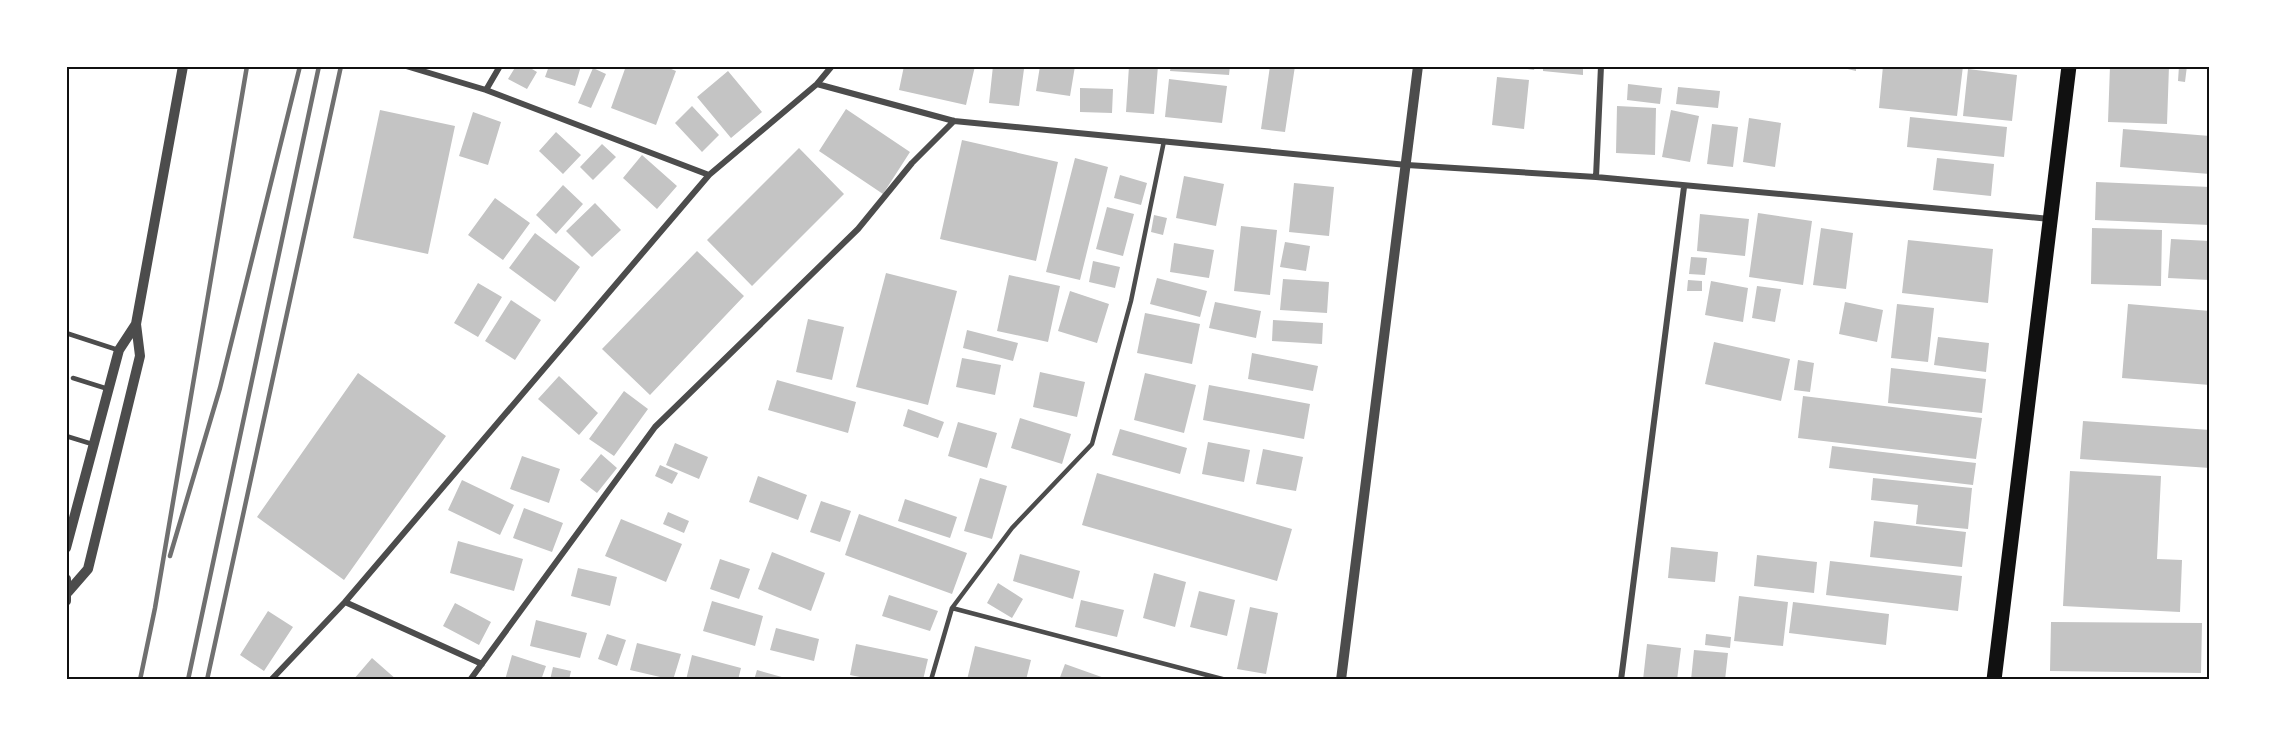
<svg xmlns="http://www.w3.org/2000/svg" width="2276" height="746" viewBox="0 0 2276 746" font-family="'Fira Sans Condensed',sans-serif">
<rect width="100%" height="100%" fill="#fff"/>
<path fill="#c4c4c4" d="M516,66H527L537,72L527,89L508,79Z
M549,66H581L575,86L545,77Z
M626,66H664L676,71L656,125L611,108Z
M904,66H975L966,105L899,90Z
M993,66L1024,69L1019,106L989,103Z
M1040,66H1075L1070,96L1036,91Z
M1129,66H1158L1154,114L1126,112Z
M1171,66H1230L1229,75L1170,71Z
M1270,66H1295L1285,132L1261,129Z
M1507,66H1535L1534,70Z
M1543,66H1583V75L1543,71Z
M1835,66H1856V71Z
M1883,66H1963L1957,116L1879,108Z
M2110,66H2169L2167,124L2108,122Z
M2179,66H2187L2185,82L2178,81Z
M593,68L606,74L591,108L578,103Z
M1968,69L2017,75L2012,121L1963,116Z
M728,71L762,112L731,138L697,97Z
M1497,77L1529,80L1524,129L1492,125Z
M1169,79L1227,86L1222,123L1165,117Z
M1628,84L1662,88L1660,104L1627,100Z
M1678,87L1720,91L1718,108L1676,104Z
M1080,88L1113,89L1112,113L1080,112Z
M692,106L719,135L702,152L675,123Z
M1617,106L1656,108L1655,155L1616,153Z
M846,109L910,152L883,194L819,151Z
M380,110L455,126L428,254L353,238Z
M1671,110L1699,116L1690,162L1662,157Z
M473,112L501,122L488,165L459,156Z
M1910,117L2007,127L2004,157L1907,147Z
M1749,118L1781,123L1775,167L1743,162Z
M1712,124L1738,127L1733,167L1707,164Z
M2123,129L2210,136V174L2120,167Z
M556,132L581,155L563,174L539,151Z
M962,140L1058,162L1036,261L940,239Z
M602,144L616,157L593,180L580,167Z
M799,148L844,194L752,286L707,240Z
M642,155L677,186L657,209L623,178Z
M1075,158L1108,167L1080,280L1046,272Z
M1937,158L1994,164L1991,196L1933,190Z
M1120,175L1147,183L1141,205L1114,198Z
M1184,176L1224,184L1216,226L1176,218Z
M2096,182L2210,187V225L2095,220Z
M1294,183L1334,187L1329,236L1289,232Z
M563,185L583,204L556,234L536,215Z
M495,198L530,223L503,260L468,235Z
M595,203L621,230L592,257L566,231Z
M1107,207L1134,214L1123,256L1096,249Z
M1758,213L1812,221L1803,285L1749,277Z
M1700,214L1749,219L1745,256L1697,251Z
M1154,215L1167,218L1163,235L1151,232Z
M1241,226L1277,230L1270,295L1234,291Z
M1821,228L1853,233L1846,289L1813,285Z
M2092,228L2162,230L2161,286L2091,284Z
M535,233L580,267L555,302L509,268Z
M2171,239L2210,241V280L2168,278Z
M1908,240L1993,249L1988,303L1902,293Z
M1285,242L1310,246L1306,271L1280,267Z
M1174,243L1214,250L1209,278L1170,272Z
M697,251L744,296L650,395L602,349Z
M1691,257L1707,258L1705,275L1689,274Z
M1093,261L1120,267L1115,288L1089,282Z
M886,273L957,291L928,405L856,387Z
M1009,275L1060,286L1048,342L997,331Z
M1157,278L1207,291L1200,317L1150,304Z
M1283,279L1329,282L1327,313L1280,310Z
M1688,280L1702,281V291H1687Z
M1711,281L1748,288L1743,322L1705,315Z
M478,283L502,297L478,337L454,323Z
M1757,286L1781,289L1775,322L1752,318Z
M1070,291L1109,304L1097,343L1058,331Z
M511,300L541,320L515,360L485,341Z
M1215,302L1261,311L1256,338L1209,328Z
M1845,302L1883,310L1877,342L1839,334Z
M1897,304L1934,308L1928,362L1891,358Z
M2128,304L2210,311V385L2122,378Z
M1145,313L1200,324L1192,364L1137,353Z
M808,319L844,327L832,380L796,372Z
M1273,320L1323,323L1322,344L1272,341Z
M967,330L1018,343L1013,361L963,348Z
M1938,337L1989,343L1986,372L1934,365Z
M1714,342L1790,359L1781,401L1705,384Z
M1252,353L1318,366L1313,391L1248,379Z
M962,358L1001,365L995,395L956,387Z
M1798,360L1814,363L1810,392L1794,390Z
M1891,368L1986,379L1982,413L1888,403Z
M1040,372L1085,382L1077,417L1033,407Z
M358,373L446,436L344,580L257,517Z
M1145,373L1196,385L1184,433L1134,420Z
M559,376L598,413L579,435L538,399Z
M777,380L856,402L848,433L768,410Z
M1209,385L1310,404L1304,439L1203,420Z
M624,391L648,409L614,456L589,439Z
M1803,396L1982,418L1976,459L1798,438Z
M908,409L944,422L938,438L903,426Z
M1020,418L1071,434L1062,464L1011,448Z
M2083,421L2210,430V468L2080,459Z
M958,422L997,433L987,468L948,456Z
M1120,429L1187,448L1180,474L1112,455Z
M1208,442L1250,450L1244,482L1202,474Z
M675,443L708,457L699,479L666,465Z
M1832,446L1976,463L1973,485L1829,468Z
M1263,449L1303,457L1296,491L1256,484Z
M601,454L617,468L597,493L580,480Z
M522,456L560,469L549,503L510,489Z
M660,465L678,473L672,484L655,476Z
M2070,471L2161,476L2157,559L2182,560L2180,612L2063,606Z
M1097,473L1292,529L1277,581L1082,525Z
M758,476L807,495L798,520L749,502Z
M980,478L1007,486L992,539L964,531Z
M1873,478L1972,488L1968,529L1916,524L1918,505L1871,500Z
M462,480L514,505L500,535L448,510Z
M905,499L957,517L950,538L898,521Z
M821,501L851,511L840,542L810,532Z
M524,508L563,523L552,552L513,538Z
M668,512L689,521L684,533L663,524Z
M859,514L967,553L952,594L845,555Z
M621,519L682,544L666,582L605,556Z
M1874,521L1966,532L1962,567L1870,557Z
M458,541L523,559L514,591L450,573Z
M1671,547L1718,552L1715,582L1668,578Z
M772,552L825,573L811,611L758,589Z
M1020,554L1080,571L1073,599L1013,581Z
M1757,555L1817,562L1814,593L1754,586Z
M720,559L750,569L739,599L710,589Z
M1830,561L1962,576L1958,611L1826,595Z
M578,568L617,577L610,606L571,596Z
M1154,573L1186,582L1175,627L1143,618Z
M998,583L1023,599L1012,618L987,603Z
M1199,591L1235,600L1227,636L1190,627Z
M889,595L938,611L930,631L882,616Z
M1739,596L1788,602L1783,646L1734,641Z
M1081,600L1124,610L1117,637L1075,627Z
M712,601L763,616L755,646L703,631Z
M1793,602L1889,614L1886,645L1789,633Z
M455,603L491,622L479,645L443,626Z
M1250,607L1278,613L1266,674L1237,669Z
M268,611L293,627L264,671L240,655Z
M536,620L587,633L580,658L530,646Z
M2051,622L2202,623L2201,673L2050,671Z
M776,628L819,639L814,661L770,650Z
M607,634L626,640L617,666L598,659Z
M1706,634L1731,637L1730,648L1705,645Z
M637,643L681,654L673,680L630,670Z
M856,644L928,659L923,680H875L850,675Z
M1647,644L1681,648L1677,680H1643Z
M975,646L1031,660L1026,680H967Z
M1694,650L1728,653L1725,680H1691Z
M512,655L546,666L541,680H505Z
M692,655L741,668L738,680H686Z
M372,658L397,680H353Z
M1065,664L1110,680H1059Z
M553,667L571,671L569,680H550Z
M757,670L789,679V680H754Z"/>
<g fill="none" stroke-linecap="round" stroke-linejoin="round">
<path stroke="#4c4c4c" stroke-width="4.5" d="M66,333L118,350
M73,378L108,389
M66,436L92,444
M952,608L1226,680
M931,680L952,608L1012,528L1092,444L1131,301L1164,141"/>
<path stroke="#4c4c4c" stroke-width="6" d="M406,66L486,90L709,175
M817,84L954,121L1407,165L1596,177L2050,219
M486,90L500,66
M1596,177L1601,66
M345,602L482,664
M271,680L345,602L709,175L817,84L832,66
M470,680L655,427L858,229L912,163L954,121
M1621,680L1684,187"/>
<path stroke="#4c4c4c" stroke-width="10" d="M66,548L119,350L136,324
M66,579V601
M68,592L88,569L140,356L136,324L183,66
M1341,680L1418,66"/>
<path stroke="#111" stroke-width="15" d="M1994,680L2069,66"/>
<path stroke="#707070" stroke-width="4.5" d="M170,556L220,388L300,66
M140,680L155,608L247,66
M188,680L319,66
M207,680L341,66"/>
</g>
<rect width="2276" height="746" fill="none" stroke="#ffffff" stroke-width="135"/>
<rect x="68" y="68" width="2140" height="610" fill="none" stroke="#111" stroke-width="2"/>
</svg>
